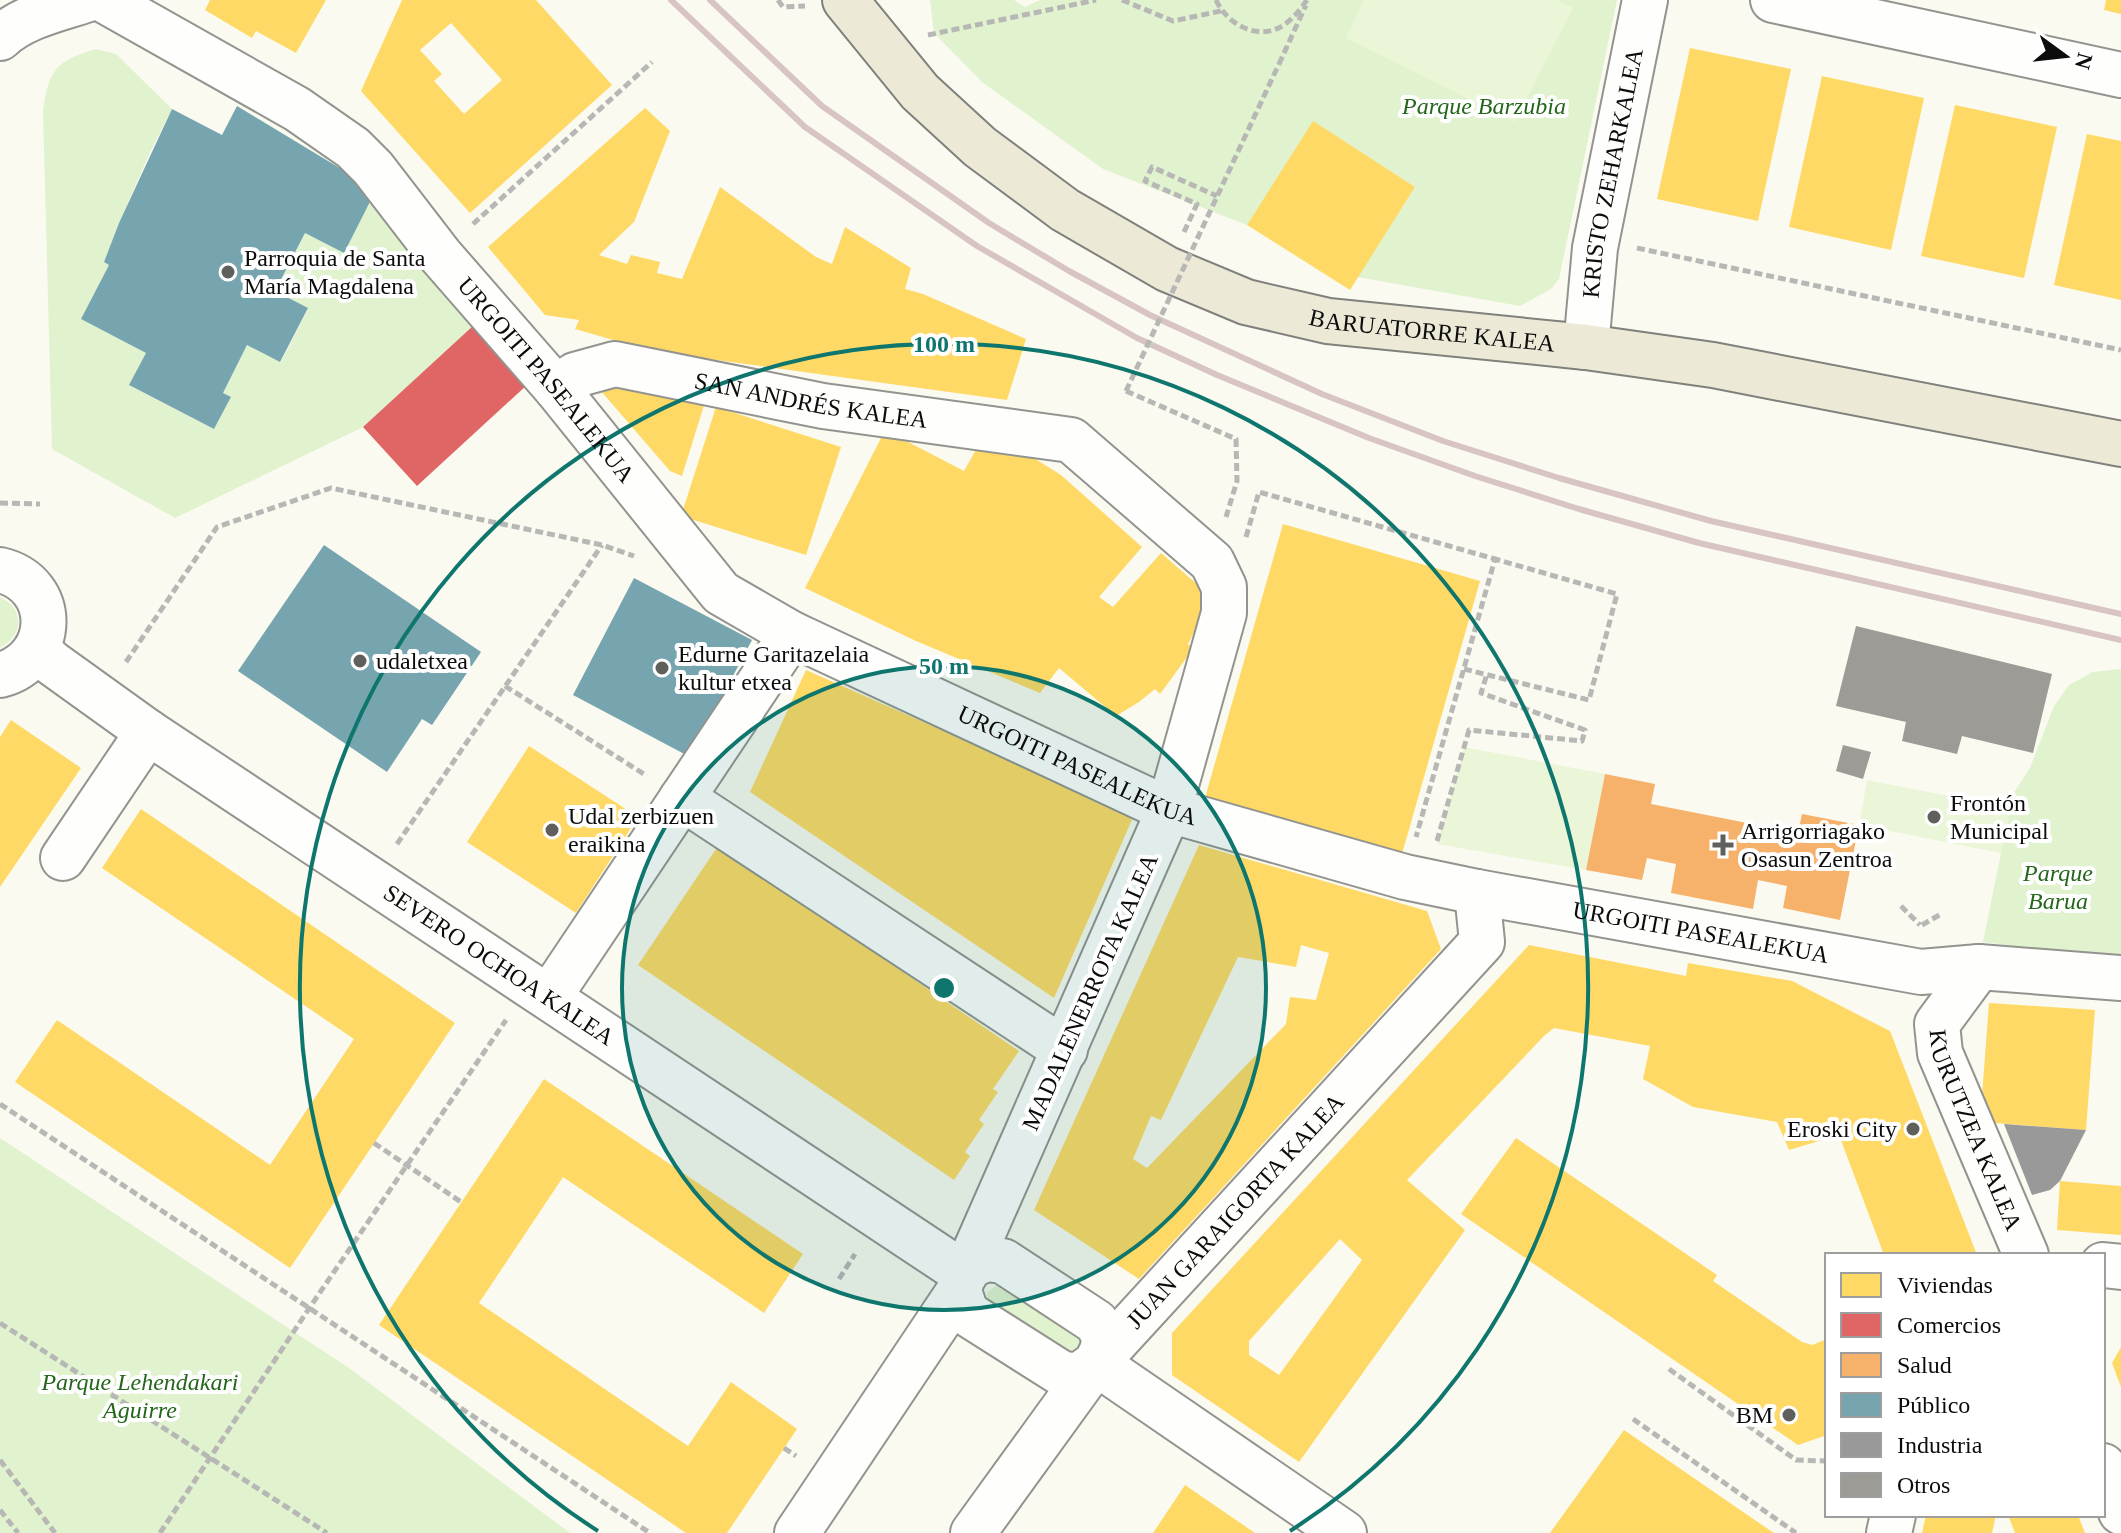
<svg xmlns="http://www.w3.org/2000/svg" width="2121" height="1533" viewBox="0 0 2121 1533" font-family="Georgia,serif">
<rect width="100%" height="100%" fill="#fafaf0"/>
<path fill="#e1f2ce" d="M930,0H1014L1025,7L1040,0H1617L1559,279L1551,289L1520,306L1357,277L1415,187L1313,122L1247,225L1103,169L982,82L934,33Z
M96,49L116,54L172,109L150,152L119,223L104,262L109,265L81,319L146,353L130,386L214,429L231,397L223,393L247,345L281,362L308,309L275,291L305,233L344,253L376,190L474,325L363,427L175,518L52,449L43,111C49,70 55,61 96,49Z
M0,597C25,609 24,635 0,648Z
M2121,669V955L2061,952L1983,942L2013,794L2030,768L2054,706L2069,685L2093,672Z
M0,1138L349,1368L570,1533H0Z
M997,1285H1003L1080,1337L1079,1348L1072,1354L1064,1353L987,1300V1292Z"/>
<path fill="#ebf6d8" d="M1364,0H1558L1573,8L1515,122L1346,38Z
M1464,747L1605,774L1586,870L1437,844Z
M1867,780L2010,808L2001,853L1859,825Z"/>
<path fill="#ffd966" fill-rule="evenodd" d="M210,0H326L296,53L256,31L252,38L205,10Z
M402,0H536L612,85L470,213L361,91ZM451,23L502,80L464,114L434,81L442,74L420,50Z
M2106,0H2121V14L2104,10Z
M1690,48L1791,69L1758,221L1657,199Z
M1822,76L1924,98L1891,250L1789,227Z
M1955,105L2057,127L2024,278L1921,256Z
M645,108L670,131L634,222L599,255L627,264L631,255L660,262L657,273L682,279L720,187L816,257L832,264L845,227L911,268L905,289L923,294L1026,339L1007,400L652,351L575,329L579,320L545,315L488,247Z
M1313,121L1415,187L1350,290L1247,225Z
M2087,134L2121,141V300L2054,285Z
M609,375L705,402L682,476L670,471L601,391Z
M716,407L841,447L806,555L681,516Z
M885,430L964,471L982,439H1003L1061,475L1142,547L1099,597L1113,607L1161,553L1206,592L1200,620L1188,644L1193,649L1160,694L1155,689L1139,702L1116,716L1059,668L1040,693L916,641L805,588Z
M1283,524L1480,581L1402,854L1205,798Z
M806,670L1134,815L1054,998L750,792Z
M11,720L81,768L0,887V737Z
M529,746L638,817L576,913L467,842Z
M141,809L455,1023L290,1268L15,1082L57,1020L270,1165L354,1039L102,868Z
M1199,845L1427,911L1441,949L1139,1279L1034,1210ZM1301,945L1329,953L1316,1000L1290,997L1286,1024L1147,1168L1133,1159L1151,1116L1161,1120L1238,957L1296,967Z
M718,846L1019,1051L993,1089L998,1092L979,1120L984,1124L965,1152L970,1156L954,1180L638,965Z
M1529,945L1686,976L1688,963L1792,981L1890,1031L1977,1255H1884L1839,1135L1789,1150L1777,1122L1693,1107L1643,1079L1650,1046L1554,1028L1544,1036L1407,1180L1465,1230L1299,1462L1172,1375V1333ZM1340,1239L1362,1260L1279,1375L1249,1355V1341Z
M1989,1003L2095,1010L2086,1130L1980,1122Z
M544,1079L803,1254L764,1313L563,1177L479,1303L688,1446L731,1382L797,1429L727,1533H686L379,1325Z
M1516,1138L1717,1275L1713,1281L1802,1342L1812,1345L1827,1339V1435L1798,1445L1461,1214Z
M2060,1181L2121,1186V1235L2057,1230Z
M2121,1347V1387L2112,1363Z
M1624,1430L1746,1514L1774,1533H1550Z
M1185,1485L1255,1533H1153Z
M1926,1515H1996L1992,1533H1922Z
M2008,1515H2078L2085,1533H2015Z"/>
<path fill="#e06666" d="M474,325L528,384L417,486L363,427Z"/>
<path fill="#f6b26b" d="M1605,774L1655,784L1651,804L1798,833L1802,814L1859,825L1840,920L1783,908L1787,886L1758,880L1753,909L1671,893L1676,864L1647,858L1642,880L1586,870Z"/>
<path fill="#76a5af" d="M237,106L376,190L344,253L305,233L275,291L308,308L280,362L247,345L223,393L231,397L214,429L129,385L146,353L81,319L109,265L104,262L119,223L172,109L222,135Z
M324,545L481,652L432,725L422,719L387,772L238,671Z
M634,578L752,640L690,757L573,695Z"/>
<path fill="#999" d="M2004,1124L2086,1130L2060,1181L2050,1190L2032,1195Z"/>
<path fill="#9d9b96" d="M1856,626L2052,674L2033,753L1962,736L1957,754L1902,741L1906,722L1836,706Z
M1843,745L1871,752L1863,779L1836,771Z"/>
<g fill="none" stroke-linecap="round" stroke-linejoin="round">
<defs>
<g id="minor">
<path id="s1" d="M104,0L297,109L353,148L373,168L440,255L556,388L721,593L792,634L1169,810L1405,877L1477,892L1921,972L1979,967L2121,978"/>
<path d="M1773,0L2121,75"/>
<path d="M0,38C22,17 58,9 86,0"/>
<path id="s2" d="M1586,347L1595,248L1645,0"/>
<path id="s3" d="M556,388L575,375L615,364L823,406L1071,440L1212,562L1224,587V613L1169,810L965,1274"/>
<path d="M0,570C59,584 57,660 0,675"/>
<path id="s4" d="M37,649L52,663L148,732L965,1274"/>
<path d="M682,798L1065,1050"/>
<path d="M63,858L148,732"/>
<path id="s5" d="M1979,967L1937,1024L1940,1053L2026,1255"/>
<path d="M549,997L792,634"/>
<path d="M986,1259L1003,1261L1096,1322L1102,1332L1104,1341L1102,1351L1096,1363L1081,1374L1070,1375L1061,1373L971,1316L965,1309L959,1291L962,1279L970,1266Z"/>
<path d="M2103,1265L2121,1267"/>
<path d="M1096,1363L1344,1533"/>
<path d="M2103,1466L2121,1512"/>
<path d="M797,1533L959,1291"/>
<path id="s6" d="M973,1533L1096,1363L1482,942L1477,892"/>
<path d="M1889,1533L1893,1515"/>
</g>
<g id="major">
<path id="s7" d="M845,0L920,92L980,147L1065,210L1167,269L1246,302L1328,321L1586,347L1713,365L2121,444"/>
</g>
</defs>
<use href="#minor" stroke="#93938f" stroke-width="48"/>
<use href="#major" stroke="#80807c" stroke-width="48"/>
<path stroke="#b7b7b5" stroke-width="5" stroke-dasharray="8 4" stroke-linecap="butt" d="M778,0L783,7L805,6
M1122,0L1173,21L1221,11
M1216,0C1229,28 1265,44 1290,20C1297,14 1302,7 1307,0
M928,35L1096,0
M1279,64L1306,5
M473,224L652,62
M1184,232L1197,204L1145,181L1152,167L1217,196
M1637,248L2121,350
M1126,391L1236,439L1237,481L1226,517
M0,503L40,504
M1246,537L1259,492L1495,559L1416,837
M126,662L217,527L331,488L602,545L634,556
M1464,669L1589,700L1617,594L1495,559
M505,686L647,776
M1437,841L1469,730L1582,741L1585,730L1481,693L1487,674
M397,844L602,545
M1901,906L1920,925
M1922,925L1941,914
M0,1104L650,1533
M374,1143L461,1202
M839,1279L855,1254
M0,1323L327,1533
M1669,1369L1796,1460L1827,1461
M1633,1419L1796,1533
M784,1448L796,1456
M0,1460L55,1533
M0,1510L18,1533
M160,1533L310,1307L506,1020"/>
<use href="#minor" stroke="#fefefd" stroke-width="44"/>
<use href="#major" stroke="#ece9d6" stroke-width="44"/>
<path stroke="#d8c4c2" stroke-width="6" d="M671,0L805,127L977,246L1137,338L1217,375L1369,438L1475,476L1579,509L1699,543L2121,640
M710,0L822,106L989,223L1069,271L1150,315L1322,394L1443,441L1559,478L1711,521L2121,614"/>
<path stroke="#b7b7b5" stroke-width="5" stroke-dasharray="8 4" stroke-linecap="butt" d="M1126,391L1279,64"/>
</g>
<circle cx="944" cy="988" r="322" fill="#0f766e" fill-opacity=".12"/>
<g fill="none" stroke="#0f766e" stroke-width="4">
<circle cx="944" cy="988" r="322"/>
<path d="M598 1531A644 644 0 1 1 1290 1531"/>
</g>
<g fill="#5f5f5c" stroke="#fff" stroke-width="3">
<circle cx="228" cy="272" r="8"/>
<circle cx="360" cy="661" r="8"/>
<circle cx="662" cy="668" r="8"/>
<circle cx="1934" cy="817" r="8"/>
<circle cx="552" cy="830" r="8"/>
<path d="M1719 833h8v8h8v8h-8v8h-8v-8h-8v-8h8z"/>
<circle cx="1913" cy="1129" r="8"/>
<circle cx="1789" cy="1415" r="8"/>
</g>
<g text-anchor="middle" stroke-width="8" stroke-linejoin="round" paint-order="stroke">
<g font-size="24" font-style="italic" fill="#24661a" stroke="#fff">
<text x="1484" y="114">Parque Barzubia</text>
<text x="2058" y="881">Parque<tspan x="2058" dy="28">Barua</tspan></text>
<text x="140" y="1390">Parque Lehendakari<tspan x="140" dy="28">Aguirre</tspan></text>
</g>
<g font-size="24" fill="#0c0c0c" stroke="#fff">
<text dy="8" stroke="none"><textPath href="#s2" startOffset="176">KRISTO ZEHARKALEA</textPath></text>
<text dy="8" stroke="none"><textPath href="#s7" startOffset="698">BARUATORRE KALEA</textPath></text>
<text dy="8" stroke="none"><textPath href="#s1" startOffset="592">URGOITI PASEALEKUA</textPath></text>
<text dy="8" stroke="none"><textPath href="#s3" startOffset="264">SAN ANDRÉS KALEA</textPath></text>
<text dy="8" stroke="none"><textPath href="#s1" startOffset="1264">URGOITI PASEALEKUA</textPath></text>
<text dy="8" stroke="none"><textPath href="#s1" startOffset="1912">URGOITI PASEALEKUA</textPath></text>
<text dy="8" stroke="none"><textPath href="#s4" startOffset="560">SEVERO OCHOA KALEA</textPath></text>
<text transform="translate(1090 992) rotate(-66)" y="8">MADALENERROTA KALEA</text>
<text dy="8" stroke="none"><textPath href="#s5" startOffset="184">KURUTZEA KALEA</textPath></text>
<text dy="8" stroke="none"><textPath href="#s6" startOffset="416">JUAN GARAIGORTA KALEA</textPath></text>
</g>
<g font-size="24" fill="#0c0c0c" stroke="#fff" text-anchor="start">
<text x="244" y="266">Parroquia de Santa<tspan x="244" dy="28">María Magdalena</tspan></text>
<text x="678" y="662">Edurne Garitazelaia<tspan x="678" dy="28">kultur etxea</tspan></text>
<text x="376" y="669">udaletxea</text>
<text x="1950" y="811">Frontón<tspan x="1950" dy="28">Municipal</tspan></text>
<text x="568" y="824">Udal zerbizuen<tspan x="568" dy="28">eraikina</tspan></text>
<text x="1741" y="839">Arrigorriagako<tspan x="1741" dy="28">Osasun Zentroa</tspan></text>
<text x="1897" y="1137" text-anchor="end">Eroski City</text>
<text x="1773" y="1423" text-anchor="end">BM</text>
</g>
</g>
<circle cx="944" cy="988" r="12" fill="#0f766e" stroke="#fff" stroke-width="4"/>
<g font-size="24" text-anchor="middle" font-weight="bold" fill="#0f766e" stroke="#fff" stroke-width="8" stroke-linejoin="round" paint-order="stroke">
<text x="944" y="352">100 m</text>
<text x="944" y="674">50 m</text>
</g>
<rect x="1825" y="1253" width="280" height="264" fill="#ffffff" stroke="#9e9e9e" stroke-width="2"/>
<rect x="1841" y="1273" width="40" height="24" fill="#ffd966" stroke="#9e9e9e" stroke-width="2"/>
<text x="1897" y="1293" font-size="24" fill="#0c0c0c">Viviendas</text>
<rect x="1841" y="1313" width="40" height="24" fill="#e06666" stroke="#9e9e9e" stroke-width="2"/>
<text x="1897" y="1333" font-size="24" fill="#0c0c0c">Comercios</text>
<rect x="1841" y="1353" width="40" height="24" fill="#f6b26b" stroke="#9e9e9e" stroke-width="2"/>
<text x="1897" y="1373" font-size="24" fill="#0c0c0c">Salud</text>
<rect x="1841" y="1393" width="40" height="24" fill="#76a5af" stroke="#9e9e9e" stroke-width="2"/>
<text x="1897" y="1413" font-size="24" fill="#0c0c0c">Público</text>
<rect x="1841" y="1433" width="40" height="24" fill="#999999" stroke="#9e9e9e" stroke-width="2"/>
<text x="1897" y="1453" font-size="24" fill="#0c0c0c">Industria</text>
<rect x="1841" y="1473" width="40" height="24" fill="#9d9b96" stroke="#9e9e9e" stroke-width="2"/>
<text x="1897" y="1493" font-size="24" fill="#0c0c0c">Otros</text>
<g transform="translate(2065 56) rotate(105)" stroke="#ffffff" stroke-width="6" paint-order="stroke">
<path d="M0-6L14 30L0 20L-14 30Z" fill="#0c0c0c"/>
<text y="-12" font-size="22" font-weight="bold" text-anchor="middle" fill="#0c0c0c">N</text>
</g>
</svg>
